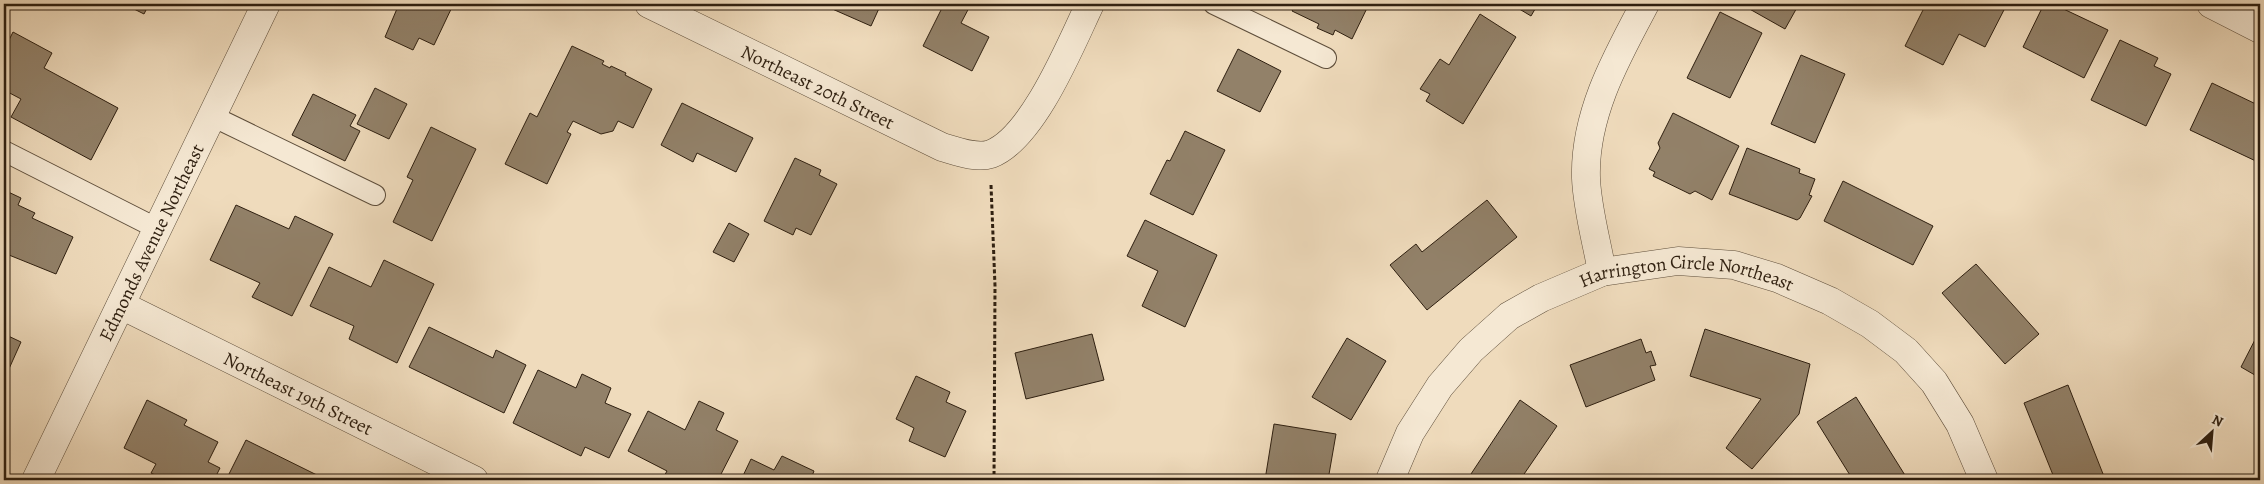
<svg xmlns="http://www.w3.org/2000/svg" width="2264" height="484" viewBox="0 0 2264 484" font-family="Alegreya,serif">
<rect width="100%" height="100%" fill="#efdbbc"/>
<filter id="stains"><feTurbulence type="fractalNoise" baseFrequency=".004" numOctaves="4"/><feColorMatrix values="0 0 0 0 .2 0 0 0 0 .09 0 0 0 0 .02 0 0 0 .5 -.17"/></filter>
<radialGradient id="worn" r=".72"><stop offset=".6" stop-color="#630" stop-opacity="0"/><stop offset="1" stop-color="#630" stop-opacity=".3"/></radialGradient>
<path fill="#928169" stroke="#2e1f10" d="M124,4H149L144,14Z
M399,4L410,7L412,4L453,5L434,45L419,38L413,50L385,37Z
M821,4H881L871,26Z
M944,4H971L961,23L989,37L972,71L923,46Z
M1296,4H1369L1352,39L1335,30L1333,35L1317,28L1319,24L1292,11Z
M1511,4H1538L1531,16Z
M1748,4H1799L1785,29L1746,7Z
M1926,4H2007L1985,47L1959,34L1943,65L1905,46Z
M2044,4H2053L2108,30L2084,78L2023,47Z
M1720,12L1762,33L1730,98L1687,78Z
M1480,14L1516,37L1463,124L1426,101L1430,94L1420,89L1440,59L1449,65Z
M13,32L52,53L44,68L118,108L91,160L11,117L21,99L4,90V50Z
M2120,40L2158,58L2154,66L2171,74L2146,126L2091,100Z
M572,46L604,61L602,64L610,68L611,66L626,73L625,75L652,89L633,128L618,121L613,131L601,134L573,121L567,132L571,134L547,184L505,164L530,113L537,117Z
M1238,49L1281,71L1260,112L1217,91Z
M1801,55L1845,74L1815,143L1771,124Z
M2212,83L2260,106V163L2190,130Z
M375,88L407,104L389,139L357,124Z
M313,94L356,115L350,126L360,131L345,161L292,135Z
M682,103L753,138L736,172L697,153L693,162L661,145Z
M1673,113L1739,146L1712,200L1695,191L1690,194L1653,176L1655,172L1649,169L1660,148L1658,143Z
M431,127L476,149L432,241L393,222L413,180L407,177Z
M1185,131L1225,150L1193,215L1150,194L1167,160L1170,161Z
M1747,148L1800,169L1799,173L1815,179L1809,195L1812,196L1800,218L1797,220L1729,194Z
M795,158L821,170L819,175L837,184L811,235L796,228L793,235L764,221Z
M1843,181L1933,226L1913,265L1824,221Z
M4,190L21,198L18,205L35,213L32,218L73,237L56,274L4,253Z
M1487,200L1517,237L1427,310L1390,265L1416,244L1422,252Z
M236,205L289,229L295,216L333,234L292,316L252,297L260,283L210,260Z
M1145,220L1217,255L1185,327L1142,306L1158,271L1127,256Z
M729,223L749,234L734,262L713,252Z
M384,260L434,284L397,363L349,339L354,326L310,306L329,267L371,287Z
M1976,264L2039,334L2005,364L1942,293Z
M429,327L493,358L496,350L526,365L504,413L409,367Z
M1705,329L1810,364L1799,414L1752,469L1726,448L1761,399L1690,376Z
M2260,330V378L2241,367Z
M4,334L21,342L4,380Z
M1092,334L1104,380L1026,399L1015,353Z
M1347,338L1386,361L1351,420L1312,397Z
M1641,339L1646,353L1651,351L1656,365L1650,366L1655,380L1586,407L1570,365Z
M538,370L576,388L582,374L611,388L605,403L631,414L609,458L585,447L581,456L513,423Z
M916,376L950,392L946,402L966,411L945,457L909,441L914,428L896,419Z
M2068,385L2105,479L2102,480H2055L2024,403Z
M1856,397L1908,480H1853L1817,422Z
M147,400L187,420L184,425L218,442L208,462L220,468L214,480H165L151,473L156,464L124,448Z
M1520,400L1557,426L1520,480H1467Z
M699,401L724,413L716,430L738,441L718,480H662L667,471L628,451L648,411L685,430Z
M1274,424L1336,434L1328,480H1265Z
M246,440L327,480H226Z
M782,456L814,471L812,476L820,480H741L751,459L774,470Z"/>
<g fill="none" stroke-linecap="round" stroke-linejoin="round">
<defs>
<path id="service" d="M1214,4L1326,58
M212,116L375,195
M4,151L158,229"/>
<g id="minor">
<path id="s1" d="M649,4L942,147C956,151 976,159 991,154C1033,138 1071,44 1090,4"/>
<path d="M2211,4L2260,29"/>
<path d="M1602,272C1597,243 1587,208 1586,178C1584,115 1616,58 1645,4"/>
<path id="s2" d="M121,305L474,480"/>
<path id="s3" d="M1390,480L1410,433L1440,386L1471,350L1509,316L1541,298L1602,272L1678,261L1734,265L1777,278L1830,301L1870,324L1906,351L1934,382L1960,424L1984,480"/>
</g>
<g id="tertiary">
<path id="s4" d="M36,480L266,4"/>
</g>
</defs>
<use href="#service" stroke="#5e4e3b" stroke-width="22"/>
<use href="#minor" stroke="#5e4e3b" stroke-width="29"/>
<use href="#tertiary" stroke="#5e4e3b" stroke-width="29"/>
<path stroke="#2e1f10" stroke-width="3" stroke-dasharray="4 2.5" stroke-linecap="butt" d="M991,185L995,286L994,480"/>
<use href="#service" stroke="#f5e8d3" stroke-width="20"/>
<use href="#minor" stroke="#f5e8d3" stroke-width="28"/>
<use href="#tertiary" stroke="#f5e8d3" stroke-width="28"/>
</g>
<g text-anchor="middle" stroke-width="4" stroke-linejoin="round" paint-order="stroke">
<g font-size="19" fill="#2e1f10" stroke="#f5e8d3">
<text dy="7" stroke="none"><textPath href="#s1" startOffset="188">Northeast 20th Street</textPath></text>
<text dy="7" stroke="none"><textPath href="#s4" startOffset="264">Edmonds Avenue Northeast</textPath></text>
<text dy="7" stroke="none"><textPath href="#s3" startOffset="394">Harrington Circle Northeast</textPath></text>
<text dy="7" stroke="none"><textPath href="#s2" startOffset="198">Northeast 19th Street</textPath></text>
</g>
</g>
<rect width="2264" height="484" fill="none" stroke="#efdbbc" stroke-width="20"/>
<rect x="5" y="5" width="2254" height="474" fill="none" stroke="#2e1f10" stroke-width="2.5"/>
<rect x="10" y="10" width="2244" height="464" fill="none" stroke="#2e1f10"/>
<g transform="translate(2212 432) rotate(26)" stroke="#f5e8d3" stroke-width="4" paint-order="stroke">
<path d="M0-4L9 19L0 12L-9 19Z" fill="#2e1f10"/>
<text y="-8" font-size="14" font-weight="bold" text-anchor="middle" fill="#2e1f10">N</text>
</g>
<rect width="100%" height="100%" filter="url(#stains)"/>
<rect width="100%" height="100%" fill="url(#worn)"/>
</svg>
